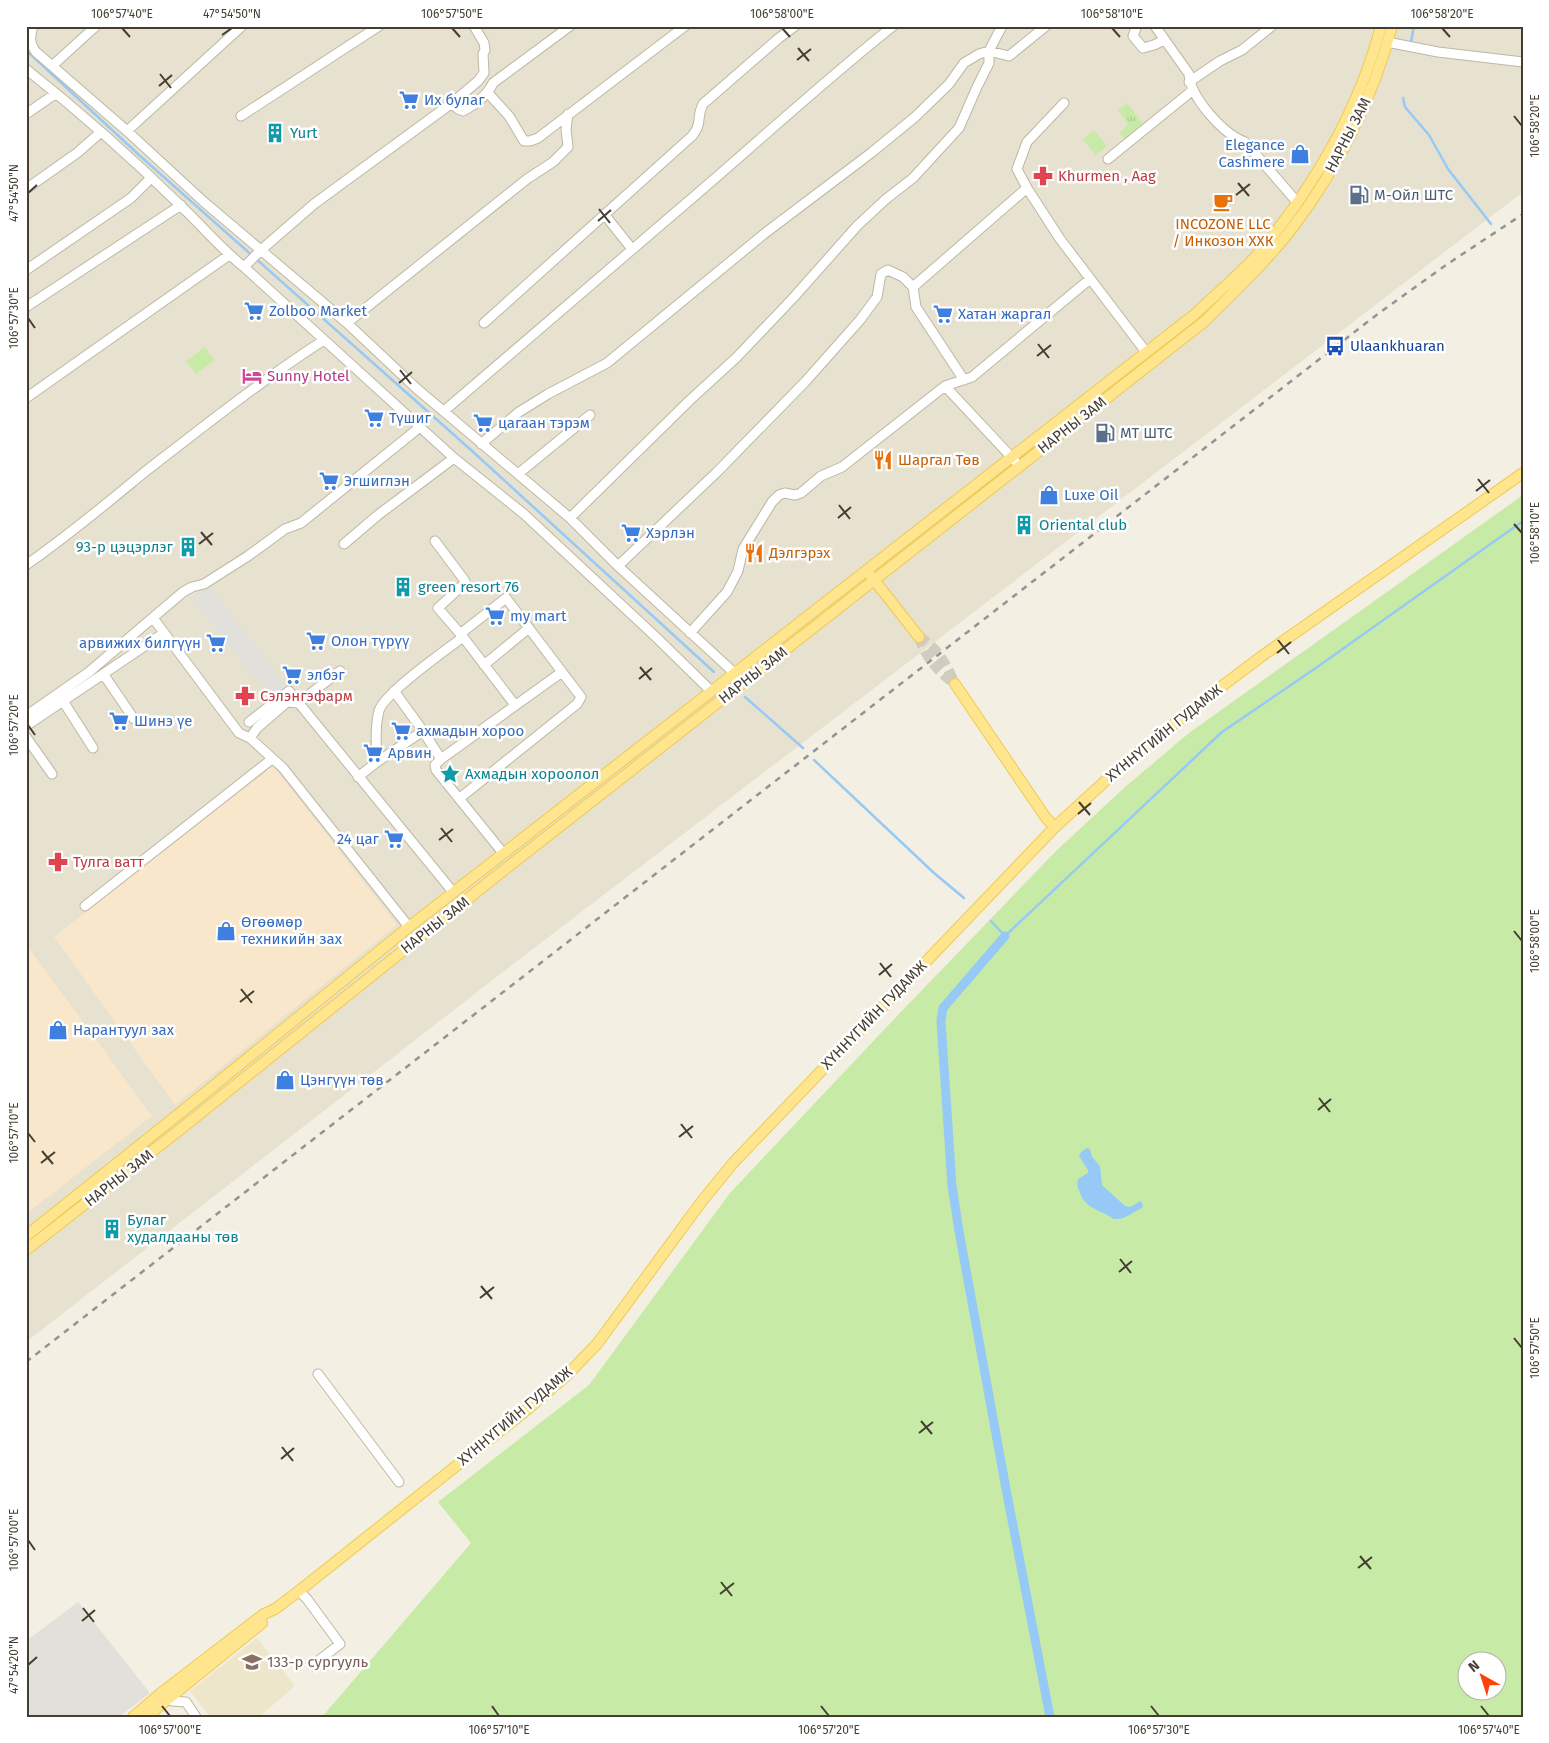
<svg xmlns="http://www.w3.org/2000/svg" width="1549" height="1743" viewBox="0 0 1549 1743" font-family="'Fira Sans',sans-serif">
<defs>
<pattern id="grass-tufts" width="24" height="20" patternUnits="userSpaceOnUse" patternTransform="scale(1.25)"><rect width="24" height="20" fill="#c7eba6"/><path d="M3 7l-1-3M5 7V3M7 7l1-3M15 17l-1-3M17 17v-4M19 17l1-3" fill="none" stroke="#accb8f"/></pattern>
</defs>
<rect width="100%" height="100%" fill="#f3efe2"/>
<path fill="#e7e1cf" d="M26,26H1523V192L499,975L26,1342Z"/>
<path fill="#f8e7ca" d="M273,766L397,925L175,1105L54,937Z
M26,944L152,1116L26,1214Z"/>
<path fill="#ede6ca" d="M257,1638L295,1686L259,1717H210L190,1691Z"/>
<path fill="url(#grass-tufts)" d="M1127,103L1145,126L1126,140L1120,133L1128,124L1118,110Z"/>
<path fill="#c7eba6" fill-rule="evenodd" d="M1094,130L1107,146L1096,155L1083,139Z
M205,347L214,360L196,374L186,361Z
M1523,495V1717H322L471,1543L438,1502L589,1385L730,1193L897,1016L1055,852L1125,787L1189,733ZM1466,1660H1496V1690H1466Z"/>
<path fill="#e2e0db" d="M209,585L289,689L273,701L191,597Z
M78,1602L150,1693L119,1717H26V1641Z"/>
<path fill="#97c9f6" d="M1087,1148L1090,1149L1092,1157L1100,1166L1102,1185L1125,1206L1130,1207L1140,1201L1143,1204L1142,1208C1132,1212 1126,1220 1114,1219C1101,1210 1084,1209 1079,1190C1077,1186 1077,1183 1078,1179L1088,1173V1170L1079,1156L1081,1152Z"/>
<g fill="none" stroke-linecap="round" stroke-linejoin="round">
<path stroke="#97c9f6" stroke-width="2.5" d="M26,28L27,26
M1411,42L1414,26
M26,50L139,155L471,450L714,672
M1403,98L1405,107L1429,135L1448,169L1491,224
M745,697L803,748
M814,760L934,873L964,898
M991,921L1005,936L1222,732L1313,670L1523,521"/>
<path stroke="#97c9f6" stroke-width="9" d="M1005,936L949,1001L943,1008L941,1021L952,1186L959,1231L1006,1489L1050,1717"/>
<path stroke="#d0ccbf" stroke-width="10" stroke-dasharray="10 5" stroke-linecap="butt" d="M919,637C936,645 948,667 955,684
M919,637C924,655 939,673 954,683"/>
<defs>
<path id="minor" d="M33,26C30,37 29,43 36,52L127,131L204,202L347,323L416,388L570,518L618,566L729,668L742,683
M1135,26L1136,28L1133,36L1143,48L1154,45L1164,40
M1155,26L1189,74C1190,97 1223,134 1245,142L1297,202
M1387,42L1438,52L1523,62
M52,66L96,26
M26,69C80,112 132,158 181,206C202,226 221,249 244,267L454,458L524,514L658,639L711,691
M1189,82L1220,61L1242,50L1272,26
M488,93L509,116L524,141H530L538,138L685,26
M452,103L458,109L463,111C476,104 487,96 493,83L570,26
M1064,103L1027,142L1017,169L1027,188L1060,239L1146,352
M26,114L55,94
M241,116L379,26
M127,131L242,26
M1108,159L1193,90
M26,189L77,153L101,132
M604,214L632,249
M244,267L261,250L314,204L452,103L478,81L484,73L483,54L485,50L484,43L474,26
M26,270L131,198L151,178
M913,287L1027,188
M26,307L181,205
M347,323L527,179L553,162L568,147L566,129L568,114
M484,323L692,136C703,123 696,117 703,104L779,38L795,26
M26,398L229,255
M444,411C521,344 599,278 677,211C749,150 819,85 893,26
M481,444L519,412L548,394L607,363L764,234L871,153L915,117L949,84L964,63L979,54L989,51L1009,56L1046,26
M1015,461L945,386L972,377L1090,279
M518,474L590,415
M570,518L690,400L737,357L794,297L857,226L886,199L913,178L959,128L977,87L989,63V51L1002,26
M435,541L465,581L464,584L438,608L463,637L515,705
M344,544L378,515L454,458
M26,565C68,536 107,503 146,471C204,426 262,380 324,340
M618,566L717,472L805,382L860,320L877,297L881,274L888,270L903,277L913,287L916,307L964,380
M153,618L239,733L250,738L283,768L409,927
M690,633L727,592L738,571L743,549L772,502L779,495L785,493L795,495L801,493L821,476L842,467L945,386
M460,634L506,598L581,697L577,704L460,798
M484,665L529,628
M104,675L134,719
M394,691L423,731
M63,701L93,748
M26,716L89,672L183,592L192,587L204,584L248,556L285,529L301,523L420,427
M249,722L289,691L453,892
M26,726L164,633
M26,737L52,774
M250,738L257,728L287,702L298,703L340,671
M441,759L562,672
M377,762C376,747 375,725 379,711C383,694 446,650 463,637
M358,777L377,762L423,731L441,759L435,765L436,770L503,853
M85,906L272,759
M318,1374L399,1482
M299,1591L307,1599L340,1644L318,1661
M168,1698L172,1701L186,1702L196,1717"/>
<path id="major" d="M871,576L919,637
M955,684L1046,818L1055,827
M26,1236L190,1105L409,927L1194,315C1215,295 1238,276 1257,255C1313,189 1359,110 1381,26
M26,1250L187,1124L490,881L1205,321C1235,291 1267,261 1293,227C1338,168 1373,98 1392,26
M133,1717L161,1693L264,1614L275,1609L299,1591L529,1408L566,1376L597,1344L702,1201L734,1162L1055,827L1126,762L1205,699L1262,656L1523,473
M146,1717L262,1623"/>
</defs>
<use href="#minor" stroke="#beb7a4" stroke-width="11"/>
<use href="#major" stroke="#eeca54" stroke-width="12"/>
<use href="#minor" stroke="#fff" stroke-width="9"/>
<use href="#major" stroke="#ffe68e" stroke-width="10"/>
<path stroke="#939393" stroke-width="2.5" stroke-dasharray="6 6" stroke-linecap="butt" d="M26,1362L1379,313L1449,263L1523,214"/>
</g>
<path fill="none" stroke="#443e32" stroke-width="2" d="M122,28L130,37M452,28L460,37M782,28L790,37M1112,28L1120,37M1442,28L1450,37M222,35L232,28M798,48L809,61M797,60L811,49M160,74L171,88M159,86L172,75M1514,116L1522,126M1238,183L1249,196M28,193L37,185M1236,195L1250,184M599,209L610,223M598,221L611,210M28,318L35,328M1038,344L1049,358M1037,356L1051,345M400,370L411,384M399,383L412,372M1478,479L1489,493M1476,491L1490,480M839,505L850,519M838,518L851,507M1514,524L1522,533M201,532L212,545M199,544L213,533M1278,640L1289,654M1277,653L1291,642M640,667L651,680M639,679L652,668M28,725L35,735M1079,802L1090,815M1078,814L1091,803M441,828L452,842M439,840L453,829M1514,931L1522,941M880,963L891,977M879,975L892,964M241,989L252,1003M240,1002L254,991M1319,1098L1330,1112M1318,1110L1331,1099M681,1124L692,1138M28,1133L35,1142M679,1137L693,1126M42,1151L53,1164M41,1163L55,1152M1120,1259L1131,1273M1119,1272L1132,1261M481,1286L492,1299M480,1298L494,1287M1514,1338L1522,1348M921,1421L932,1434M919,1433L933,1422M282,1447L293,1461M281,1459L294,1448M28,1540L35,1550M1360,1556L1371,1569M1358,1568L1372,1557M721,1582L732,1596M720,1594L734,1583M83,1608L94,1622M82,1621L95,1610M28,1665L37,1657M162,1706L170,1716M492,1706L499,1716M821,1706L829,1716M1151,1706L1159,1716M1481,1706L1489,1716"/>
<defs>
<symbol id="supermarket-bare" viewBox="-9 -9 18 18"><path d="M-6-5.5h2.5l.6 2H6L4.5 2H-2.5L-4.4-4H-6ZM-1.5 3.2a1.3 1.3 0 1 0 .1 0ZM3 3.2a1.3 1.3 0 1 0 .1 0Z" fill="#3f7fe0" stroke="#fff" stroke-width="2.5" paint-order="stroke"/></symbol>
<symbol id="building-bare" viewBox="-9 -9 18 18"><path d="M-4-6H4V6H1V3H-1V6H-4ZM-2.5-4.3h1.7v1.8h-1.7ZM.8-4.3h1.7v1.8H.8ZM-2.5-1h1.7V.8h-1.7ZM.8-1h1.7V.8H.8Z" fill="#0f9aa8" stroke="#fff" stroke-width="2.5" paint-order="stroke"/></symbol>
<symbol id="shop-bare" viewBox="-9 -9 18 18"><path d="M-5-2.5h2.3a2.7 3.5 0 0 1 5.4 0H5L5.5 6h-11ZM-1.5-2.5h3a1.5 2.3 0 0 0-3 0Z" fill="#3f7fe0" stroke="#fff" stroke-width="2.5" paint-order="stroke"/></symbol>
<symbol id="pharmacy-bare" viewBox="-9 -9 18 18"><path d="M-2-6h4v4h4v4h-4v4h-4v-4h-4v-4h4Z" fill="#e0444e" stroke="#fff" stroke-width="2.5" paint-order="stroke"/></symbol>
<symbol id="fuel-bare" viewBox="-9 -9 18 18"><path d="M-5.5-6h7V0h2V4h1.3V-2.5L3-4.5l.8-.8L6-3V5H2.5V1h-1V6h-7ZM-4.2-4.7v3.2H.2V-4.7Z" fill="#5c6f8a" stroke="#fff" stroke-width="2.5" paint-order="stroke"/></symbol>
<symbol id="cafe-bare" viewBox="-9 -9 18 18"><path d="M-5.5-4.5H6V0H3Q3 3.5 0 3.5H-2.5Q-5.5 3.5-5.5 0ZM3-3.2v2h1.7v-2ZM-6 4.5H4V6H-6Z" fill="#e8710a" stroke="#fff" stroke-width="2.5" paint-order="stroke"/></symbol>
<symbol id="bus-bare" viewBox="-9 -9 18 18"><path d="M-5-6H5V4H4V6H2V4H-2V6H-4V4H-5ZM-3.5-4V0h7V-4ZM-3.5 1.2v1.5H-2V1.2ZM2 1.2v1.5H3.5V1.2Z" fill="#1a4fb4" stroke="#fff" stroke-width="2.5" paint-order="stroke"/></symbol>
<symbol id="hotel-bare" viewBox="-9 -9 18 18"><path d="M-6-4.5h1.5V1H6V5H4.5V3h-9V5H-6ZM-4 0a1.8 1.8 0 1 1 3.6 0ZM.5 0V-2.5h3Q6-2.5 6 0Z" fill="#d1479c" stroke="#fff" stroke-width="2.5" paint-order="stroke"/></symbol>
<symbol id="restaurant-bare" viewBox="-9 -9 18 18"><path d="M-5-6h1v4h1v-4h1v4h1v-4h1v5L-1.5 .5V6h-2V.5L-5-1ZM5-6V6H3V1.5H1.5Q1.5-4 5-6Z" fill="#e8710a" stroke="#fff" stroke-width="2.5" paint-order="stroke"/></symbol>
<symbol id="sight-bare" viewBox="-9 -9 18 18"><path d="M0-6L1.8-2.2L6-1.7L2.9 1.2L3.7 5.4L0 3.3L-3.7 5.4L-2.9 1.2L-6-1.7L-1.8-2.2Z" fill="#0f9aa8" stroke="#fff" stroke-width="2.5" paint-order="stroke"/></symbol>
<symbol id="school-bare" viewBox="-9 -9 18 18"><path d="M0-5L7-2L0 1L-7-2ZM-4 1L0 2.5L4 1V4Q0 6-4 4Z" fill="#8d6e63" stroke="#fff" stroke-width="2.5" paint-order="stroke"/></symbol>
</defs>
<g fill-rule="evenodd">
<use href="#supermarket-bare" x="395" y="86" width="28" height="28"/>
<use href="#building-bare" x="261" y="119" width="28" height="28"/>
<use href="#shop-bare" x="1286" y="140" width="28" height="28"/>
<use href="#pharmacy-bare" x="1029" y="162" width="28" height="28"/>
<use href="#fuel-bare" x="1345" y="181" width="28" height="28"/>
<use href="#cafe-bare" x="1209" y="188" width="28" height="28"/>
<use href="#supermarket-bare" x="240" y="297" width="28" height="28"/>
<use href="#supermarket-bare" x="929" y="300" width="28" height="28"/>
<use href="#bus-bare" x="1321" y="332" width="28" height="28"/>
<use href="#hotel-bare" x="238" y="362" width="28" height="28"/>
<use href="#supermarket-bare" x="360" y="404" width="28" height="28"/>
<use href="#supermarket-bare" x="469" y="409" width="28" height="28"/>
<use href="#fuel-bare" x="1091" y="419" width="28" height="28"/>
<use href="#restaurant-bare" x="869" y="446" width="28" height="28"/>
<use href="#supermarket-bare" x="315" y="467" width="28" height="28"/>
<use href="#shop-bare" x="1035" y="481" width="28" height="28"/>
<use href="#building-bare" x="1010" y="511" width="28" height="28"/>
<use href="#supermarket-bare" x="617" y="519" width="28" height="28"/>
<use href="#building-bare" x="174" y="533" width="28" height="28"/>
<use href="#restaurant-bare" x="740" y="539" width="28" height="28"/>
<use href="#building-bare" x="389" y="573" width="28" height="28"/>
<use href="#supermarket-bare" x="481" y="602" width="28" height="28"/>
<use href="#supermarket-bare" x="302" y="627" width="28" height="28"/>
<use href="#supermarket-bare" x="202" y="629" width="28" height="28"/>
<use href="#supermarket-bare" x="278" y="661" width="28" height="28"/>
<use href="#pharmacy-bare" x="231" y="682" width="28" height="28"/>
<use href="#supermarket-bare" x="105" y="707" width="28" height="28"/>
<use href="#supermarket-bare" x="387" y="717" width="28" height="28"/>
<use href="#supermarket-bare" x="359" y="739" width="28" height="28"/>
<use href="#sight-bare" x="436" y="760" width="28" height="28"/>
<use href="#supermarket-bare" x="380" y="825" width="28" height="28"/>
<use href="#pharmacy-bare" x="44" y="848" width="28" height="28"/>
<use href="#shop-bare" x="212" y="917" width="28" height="28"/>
<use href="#shop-bare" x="44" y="1016" width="28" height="28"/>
<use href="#shop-bare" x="271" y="1066" width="28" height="28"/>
<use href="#building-bare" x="98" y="1215" width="28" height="28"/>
<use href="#school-bare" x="238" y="1648" width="28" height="28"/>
</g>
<g text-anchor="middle" stroke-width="5" stroke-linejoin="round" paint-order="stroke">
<g font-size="15" fill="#366cbe" stroke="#fff" text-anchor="start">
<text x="424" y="105">Их булаг</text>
<text x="1285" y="150" text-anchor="end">Elegance<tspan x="1285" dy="17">Cashmere</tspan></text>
<text x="269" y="316">Zolboo Market</text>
<text x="958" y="319">Хатан жаргал</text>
<text x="389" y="423">Түшиг</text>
<text x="498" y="428">цагаан тэрэм</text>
<text x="344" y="486">Эгшиглэн</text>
<text x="1064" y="500">Luxe Oil</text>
<text x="646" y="538">Хэрлэн</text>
<text x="510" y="621">my mart</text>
<text x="331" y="646">Олон түрүү</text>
<text x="201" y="648" text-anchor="end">арвижих билгүүн</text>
<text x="307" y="680">элбэг</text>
<text x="134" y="726">Шинэ үе</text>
<text x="416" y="736">ахмадын хороо</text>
<text x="388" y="758">Арвин</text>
<text x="379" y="844" text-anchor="end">24 цаг</text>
<text x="241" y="927">Өгөөмөр<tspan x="241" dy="17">техникийн зах</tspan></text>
<text x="73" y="1035">Нарантуул зах</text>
<text x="300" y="1085">Цэнгүүн төв</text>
</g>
<g font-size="15" fill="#0d838f" stroke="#fff" text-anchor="start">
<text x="290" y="138">Yurt</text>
<text x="1039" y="530">Oriental club</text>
<text x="173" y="552" text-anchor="end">93-р цэцэрлэг</text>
<text x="418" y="592">green resort 76</text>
<text x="465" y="779">Ахмадын хороолол</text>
<text x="127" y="1225">Булаг<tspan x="127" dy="17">худалдааны төв</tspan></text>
</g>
<g font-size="15" fill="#443e32" stroke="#fff">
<text transform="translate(1348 135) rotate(-63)" y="5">НАРНЫ ЗАМ</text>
<text transform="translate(1072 425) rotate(-38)" y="5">НАРНЫ ЗАМ</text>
<text transform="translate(753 675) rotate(-38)" y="5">НАРНЫ ЗАМ</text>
<text transform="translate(1164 733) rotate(-39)" y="5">ХҮННҮГИЙН ГУДАМЖ</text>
<text transform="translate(435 925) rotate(-38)" y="5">НАРНЫ ЗАМ</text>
<text transform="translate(874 1015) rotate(-46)" y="5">ХҮННҮГИЙН ГУДАМЖ</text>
<text transform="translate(119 1178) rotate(-38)" y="5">НАРНЫ ЗАМ</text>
<text transform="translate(515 1416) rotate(-40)" y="5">ХҮННҮГИЙН ГУДАМЖ</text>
</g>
<g font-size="15" fill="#be3a42" stroke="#fff" text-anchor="start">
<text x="1058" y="181">Khurmen , Aag</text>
<text x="260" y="701">Сэлэнгэфарм</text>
<text x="73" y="867">Тулга ватт</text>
</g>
<g font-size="15" fill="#4e5e75" stroke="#fff" text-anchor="start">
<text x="1374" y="200">M-Ойл ШТС</text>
<text x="1120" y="438">МТ ШТС</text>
</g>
<g font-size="15" fill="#c56008" stroke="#fff" text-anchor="start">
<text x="1223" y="229" text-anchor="middle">INCOZONE LLC<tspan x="1223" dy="17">/ Инкозон ХХК</tspan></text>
<text x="898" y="465">Шаргал Төв</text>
<text x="769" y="558">Дэлгэрэх</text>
</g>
<g font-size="15" fill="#164399" stroke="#fff" text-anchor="start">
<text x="1350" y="351">Ulaankhuaran</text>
</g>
<g font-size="15" fill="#b23c85" stroke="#fff" text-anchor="start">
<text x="267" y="381">Sunny Hotel</text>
</g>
<g font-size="15" fill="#785e54" stroke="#fff" text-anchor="start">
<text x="267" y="1667">133-р сургууль</text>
</g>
</g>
<rect width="1549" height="1743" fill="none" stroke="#ffffff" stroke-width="55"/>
<g transform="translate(1482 1676) rotate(321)"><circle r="24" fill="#ffffff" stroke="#b4b2ad"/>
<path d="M0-4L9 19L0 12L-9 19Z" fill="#ff410c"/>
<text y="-8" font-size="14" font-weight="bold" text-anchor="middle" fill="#443e32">N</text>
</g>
<rect x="28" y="28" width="1494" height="1688" fill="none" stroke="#443e32" stroke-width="2"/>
<g font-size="12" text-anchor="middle" fill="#443e32">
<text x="122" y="18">106°57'40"E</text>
<text x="232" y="18">47°54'50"N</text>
<text x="452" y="18">106°57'50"E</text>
<text x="782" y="18">106°58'00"E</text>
<text x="1112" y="18">106°58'10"E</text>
<text x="1442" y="18">106°58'20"E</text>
<text transform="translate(1535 126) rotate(-90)" y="4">106°58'20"E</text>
<text transform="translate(14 193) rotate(-90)" y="4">47°54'50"N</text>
<text transform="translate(14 318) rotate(-90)" y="4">106°57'30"E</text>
<text transform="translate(1535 533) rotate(-90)" y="4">106°58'10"E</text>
<text transform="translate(14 725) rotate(-90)" y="4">106°57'20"E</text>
<text transform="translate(1535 941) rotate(-90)" y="4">106°58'00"E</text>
<text transform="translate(14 1133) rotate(-90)" y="4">106°57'10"E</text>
<text transform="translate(1535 1348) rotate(-90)" y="4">106°57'50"E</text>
<text transform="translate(14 1540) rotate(-90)" y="4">106°57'00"E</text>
<text transform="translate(14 1665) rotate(-90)" y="4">47°54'20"N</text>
<text x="170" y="1734">106°57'00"E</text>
<text x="499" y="1734">106°57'10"E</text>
<text x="829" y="1734">106°57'20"E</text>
<text x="1159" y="1734">106°57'30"E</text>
<text x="1489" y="1734">106°57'40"E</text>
</g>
</svg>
